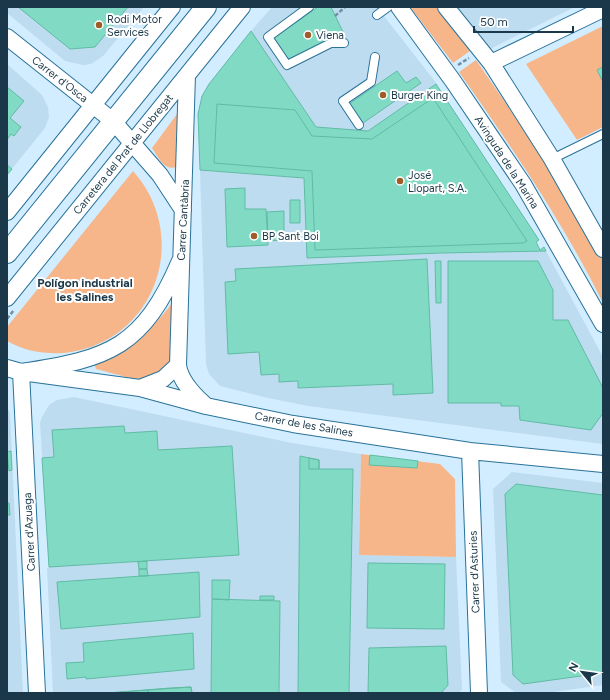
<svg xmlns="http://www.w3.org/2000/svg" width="610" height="700" viewBox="0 0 610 700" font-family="Figtree,sans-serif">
<rect width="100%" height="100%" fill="#d2edff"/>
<path fill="#bedcef" d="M7,7H144L103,56L91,64L83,65L65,61L7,13Z
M272,7H377L437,84L368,131L316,127L251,31Z
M456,7H575L490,49Z
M7,64L42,95L48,107L49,117L45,128L7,175Z
M200,170L304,178L307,258L441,253L546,251L603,357V444L308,406L268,398L220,386L209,374L206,364Z
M74,397L292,443L361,454L359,555L456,557L462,689L459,693H53L47,568L49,567L40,423L42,417L49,405L57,400Z
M7,406L10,413L23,693H7Z
M512,472L603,483V685L546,693H516L501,682L493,489Z"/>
<path fill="#f6b68a" d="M410,7H436L470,51L453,63Z
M603,26V127L577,140L526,64Z
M476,60L542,156L603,260V303C563,222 511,146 459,72Z
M177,114L179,160L176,167C164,171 158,157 152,148Z
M133,171C193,238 154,345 63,353C44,354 24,351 7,341V327Z
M172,303C173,329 182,376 144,379C132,380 109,372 96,369L95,366L99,362C131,343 150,333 172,303Z
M361,454L440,464L455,479L456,557L359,555Z"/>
<path fill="#81dbc4" stroke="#60bba5" d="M18,7H128L95,47L70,49Z
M318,7H331L343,32L289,60L274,38Z
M251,31L316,127L368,131L436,84L539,240L536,242L540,250L544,247L546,251L441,253L307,258L304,178L200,170L198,114L202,96L209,84Z
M603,67V82L597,70Z
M397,71L406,83L416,77L421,83L363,123L349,104Z
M7,87L24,101L10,118L21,127L14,136L11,134L7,140Z
M433,98L527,241L523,243L315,250L312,171L214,163L217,104L295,110L312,136L372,139Z
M7,165L12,169L7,175Z
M245,188V209H266L268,245L227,247L225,189Z
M290,200H300V223H290Z
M284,211V240L268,241L267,212Z
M427,259L433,393L393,395V384L298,388V381L279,382V374L261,375L259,352L228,354L225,282L236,281L235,269Z
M435,261H441V303H436Z
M448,261H538L553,290V320H568L603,388V413L591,430L520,420L519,406H501V403H448Z
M124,426L125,433L157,431L158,450L232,446L239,555L49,567L42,458L54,457L52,430Z
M11,451L12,470L9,471L7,452Z
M370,455L418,461L417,468L369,465Z
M300,456L319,460V469H353L349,693H298Z
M309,458L319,460V469H309Z
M516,484L603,495V673L523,684L513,675L505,494Z
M7,503H9L10,515H7Z
M147,561V569H139L138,562Z
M368,563L445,564L444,629L367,628Z
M139,569H147L148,576H139Z
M199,572L200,617L61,629L57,582Z
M212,580H230L229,600L212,599Z
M260,596H274V600H260Z
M212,599L280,601L279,693H211Z
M193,633L194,669L86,679V677L67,679L66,663L84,662L83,643Z
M446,646L448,685L441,693H368L369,648Z
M191,687L192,693H108L170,688Z
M191,687L192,693H148V690Z
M148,690V693H108Z"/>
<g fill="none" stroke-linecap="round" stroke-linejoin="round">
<defs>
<path id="service" d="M309,7L268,37L287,65L331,43H344
M377,15L388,7
M359,125L343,101L371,82L375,57
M552,159L603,134"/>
<path id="minor" d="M399,7L453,81L523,184L603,324
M446,7L491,63L552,159L603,249
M7,37L113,121L160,175L183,210
M491,63L603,9
M187,75L178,365C180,381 193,394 204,404
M7,212L172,7
M7,298L242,7
M7,368L21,372L140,388L206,406L293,424L470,451L603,464
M140,388L163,379L178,365
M470,451L479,693
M37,693L21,372C110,359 143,347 180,261"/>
<path id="tertiary" d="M7,253L206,7"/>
</defs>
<use href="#service" stroke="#297299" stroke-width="10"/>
<use href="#minor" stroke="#297299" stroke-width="18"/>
<use href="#tertiary" stroke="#297299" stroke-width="22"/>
<path stroke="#7390a1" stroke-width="2.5" stroke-dasharray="4 2" stroke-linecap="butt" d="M335,16L345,7
M458,65L469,58
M7,319L14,310"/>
<use href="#service" stroke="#fff" stroke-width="8"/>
<use href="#minor" stroke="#fff" stroke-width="16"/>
<use href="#tertiary" stroke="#fff" stroke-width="20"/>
</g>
<g fill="#9e5c29" stroke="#fff" stroke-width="1.5">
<circle cx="99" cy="25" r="4"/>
<circle cx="308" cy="35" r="4"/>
<circle cx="383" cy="95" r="4"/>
<circle cx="400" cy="181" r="4"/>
<circle cx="254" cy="236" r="4"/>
</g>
<g text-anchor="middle" stroke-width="4" stroke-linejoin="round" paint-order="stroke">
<g font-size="11" fill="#1a3849" stroke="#fff" text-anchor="start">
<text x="107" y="23">Rodi Motor<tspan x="107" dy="13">Services</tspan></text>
<text x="316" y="39">Viena</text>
<text x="391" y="99">Burger King</text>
<text x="408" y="179">José<tspan x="408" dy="13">Llopart, S.A.</tspan></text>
<text x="262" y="240">BP Sant Boi</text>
</g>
<g font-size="11" fill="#1a3849" stroke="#fff">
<text transform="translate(60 79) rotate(38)" y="4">Carrer d'Osca</text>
<text transform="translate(123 154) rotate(-51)" y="4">Carretera del Prat de Llobregat</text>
<text transform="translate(507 162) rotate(57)" y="4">Avinguda de la Marina</text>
<text transform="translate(183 220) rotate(-87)" y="4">Carrer Cantàbria</text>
<text transform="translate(304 424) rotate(10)" y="4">Carrer de les Salines</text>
<text transform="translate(29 532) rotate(-93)" y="4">Carrer d'Azuaga</text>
<text transform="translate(474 572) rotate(-92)" y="4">Carrer d'Asturies</text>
</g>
<g font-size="12" font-weight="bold" fill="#1a3849" stroke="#fff">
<text x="85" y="287">Polígon industrial<tspan x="85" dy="14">les Salines</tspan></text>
</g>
</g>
<rect width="610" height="700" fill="none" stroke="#1a3849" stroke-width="16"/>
<g transform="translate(582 672) rotate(299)" stroke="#ffffff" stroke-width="3" paint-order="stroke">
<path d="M0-3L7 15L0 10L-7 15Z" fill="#1a3849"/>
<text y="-6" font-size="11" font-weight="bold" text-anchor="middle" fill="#1a3849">N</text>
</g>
<path d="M474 26v6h99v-6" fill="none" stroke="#1a3849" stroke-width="2"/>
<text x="480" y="26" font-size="12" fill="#1a3849" stroke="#ffffff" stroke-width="3" paint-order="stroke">50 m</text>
</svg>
